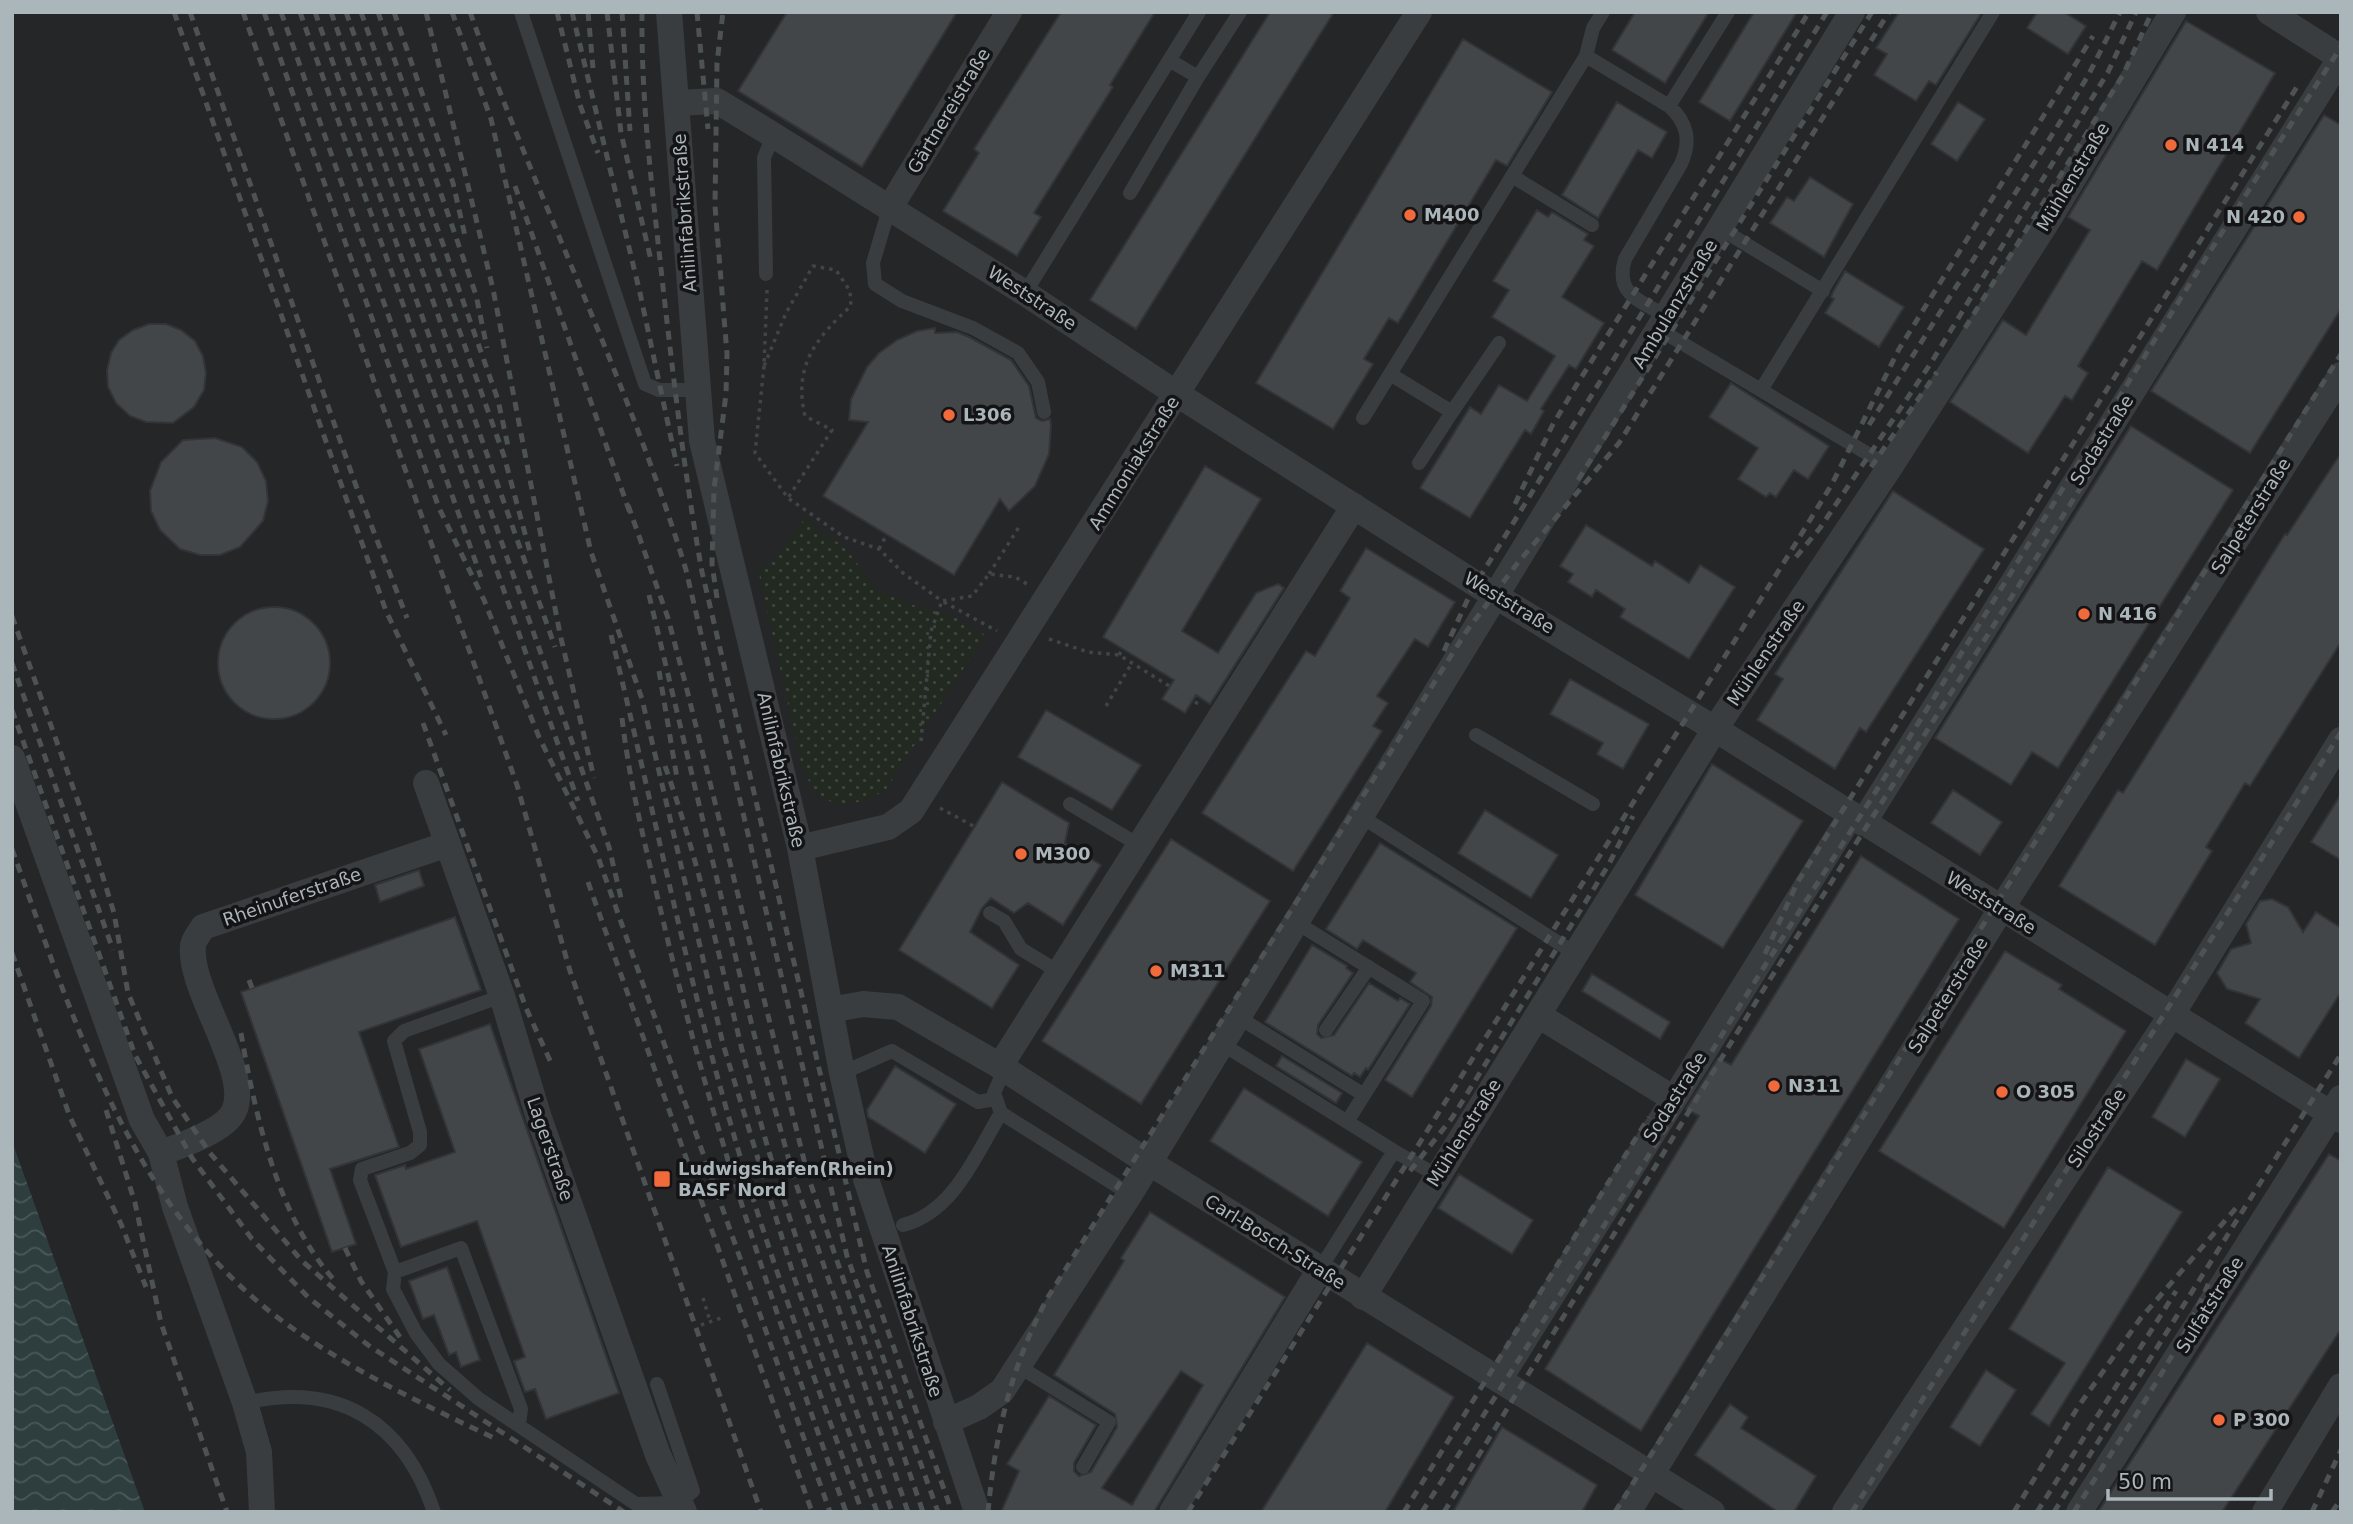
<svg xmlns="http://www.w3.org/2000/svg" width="2353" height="1524" viewBox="0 0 2353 1524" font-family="'DejaVu Sans',sans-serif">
<defs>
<pattern id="grass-dots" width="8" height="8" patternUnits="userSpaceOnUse" patternTransform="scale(1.75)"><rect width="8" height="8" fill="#222920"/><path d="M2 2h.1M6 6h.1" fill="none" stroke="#3f463e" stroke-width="1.8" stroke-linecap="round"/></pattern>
<pattern id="water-waves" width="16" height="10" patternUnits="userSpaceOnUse" patternTransform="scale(1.75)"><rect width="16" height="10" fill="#2e3e3f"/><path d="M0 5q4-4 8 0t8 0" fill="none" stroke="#4a5859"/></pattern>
</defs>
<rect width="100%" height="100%" fill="#19191b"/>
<path fill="#252628" d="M12,12H2341V1512H145L12,1141Z"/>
<path fill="url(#grass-dots)" d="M806,517L815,529L844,546L876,589L913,605L953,616L985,635L885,791C846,810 825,812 803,771L758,569L771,564Z"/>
<path fill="url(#water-waves)" d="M12,1141L145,1512H12Z"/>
<path fill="#434648" stroke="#333437" stroke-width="2" fill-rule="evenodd" d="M787,12H957L862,167L738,91Z
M1061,12H1155L1110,85L1113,87L1034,213L1041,217L1017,256L943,211L979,153L974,149Z
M1270,12H1334L1136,329L1090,300Z
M1635,12H1709L1665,83L1612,50Z
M1754,12H1797L1730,121L1699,102Z
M1899,12H1982L1936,85L1929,81L1916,101L1874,75L1887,54L1876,48Z
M2037,12H2064L2086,26L2068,54L2027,28Z
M2186,21L2275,73L2157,270L2142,261L2078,366L2088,373L2072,400L2065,396L2028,453L1950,402L2003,320L2026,335L2090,230L2068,217Z
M1463,39L1552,92L1507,166L1496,160L1398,323L1389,318L1364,359L1373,364L1333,429L1256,383Z
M1617,102L1667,132L1652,158L1638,150L1598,218L1562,195Z
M1958,102L1985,119L1957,161L1931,144Z
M2324,115L2341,125V309L2250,453L2151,391Z
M1810,177L1853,204L1824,257L1770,223L1787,197L1794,201Z
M1537,210L1548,217L1552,212L1588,234L1584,240L1594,246L1562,297L1604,323L1576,369L1569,365L1541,409L1544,411L1531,434L1525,430L1470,518L1420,488L1470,407L1481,414L1499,385L1527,401L1555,356L1492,317L1509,290L1493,281Z
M1845,271L1904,307L1879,347L1825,313L1834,299L1831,297L1833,292Z
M149,324H166L181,330L195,341L203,356L206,373L204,390L194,407L173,423L146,422L130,416L116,403L108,387L107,370L111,353L119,340L133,330Z
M935,328V333L957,332L969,337L1011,360L1029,386L1036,418L1042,421L1050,419L1051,425L1049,454L1035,486L1009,511L1000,499L954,575L823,496L868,422L849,420L851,399L867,367L879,353L897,340L917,331Z
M1731,383L1829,446L1808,479L1794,470L1776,497L1770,493L1766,497L1738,479L1758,448L1709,417Z
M2131,426L2233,490L2058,768L2032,752L2011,785L1935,738Z
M215,438L242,447L257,462L266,481L268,501L263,521L240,547L220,555H200L180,549L160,530L151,511L150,491L161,462L183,440Z
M2341,453V642L2250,786L2245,783L2206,847L2212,851L2155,945L2059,886L2118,790L2123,793L2285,534L2287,535Z
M1205,466L1261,499L1182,631L1218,653L1256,593L1278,584L1284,588L1210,704L1196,695L1185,713L1162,699L1174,680L1103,637Z
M1893,491L1984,549L1866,732L1860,728L1835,769L1757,720L1783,679L1775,674Z
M1586,525L1652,566L1655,561L1689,583L1700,565L1735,587L1689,659L1620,617L1625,609L1596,590L1592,597L1568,582L1573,574L1560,566Z
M1366,548L1455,602L1428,647L1415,639L1377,696L1388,703L1373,726L1382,731L1293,871L1202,813L1306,651L1315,656L1350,598L1340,591Z
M218 663a56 56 0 1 1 112 0a56 56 0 1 1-112 0Z
M1570,679L1649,724L1623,769L1597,754L1603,743L1550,714Z
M1046,710L1141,765L1112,810L1018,757Z
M1712,764L1803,821L1723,948L1635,895Z
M1002,782L1069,823L1065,843L1101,865L1063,925L1028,903L1014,913L991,898L982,908L970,932L1019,965L992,1008L899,950Z
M1953,790L2002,822L1980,855L1931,823Z
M2341,794V860L2311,842Z
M1485,810L1558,855L1531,898L1458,853Z
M1171,839L1270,901L1141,1104L1042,1041Z
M1380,843L1517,928L1412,1097L1385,1080L1431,1006L1432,997L1410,982L1416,973L1363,940L1357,949L1326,929Z
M1861,856L1959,919L1641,1431L1545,1369L1699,1116L1686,1109L1718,1058L1731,1065Z
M419,870L424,886L380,902L375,885Z
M2272,899L2288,907L2303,932L2316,912L2341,928V992L2299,1058L2245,1023L2260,999L2227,989L2217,973L2231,949L2251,943L2246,924L2260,901Z
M455,917L481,990L359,1032L399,1147L330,1169L356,1244L332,1252L241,992Z
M1312,945L1347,966L1346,968L1353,973L1318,1025L1317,1034L1321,1038L1334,1035L1369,983L1398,1001L1400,998L1410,1004L1368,1070L1366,1068L1360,1077L1354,1073L1352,1076L1265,1022Z
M2005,951L2062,985L2059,989L2126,1031L2004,1228L1879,1151Z
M1592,974L1670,1022L1660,1039L1582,991Z
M490,1024L619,1393L546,1419L535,1389L525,1392L514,1361L525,1357L477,1221L401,1247L375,1175L405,1165L406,1169L455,1152L419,1049Z
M1282,1056L1342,1093L1336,1103L1276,1066Z
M2186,1059L2220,1079L2185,1137L2152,1117Z
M895,1066L956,1104L925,1153L868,1117L867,1110Z
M1244,1088L1362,1162L1328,1216L1210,1141Z
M2329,1154L2341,1161V1329L2222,1512H2098Z
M2108,1167L2182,1212L2049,1426L2031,1414L2065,1363L2009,1329Z
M1459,1174L1533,1220L1512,1254L1438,1208Z
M1150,1212L1285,1297L1154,1512H1001L1019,1471L1007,1464L1049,1396L1096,1425L1074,1463V1471L1079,1476L1091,1472L1117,1427L1115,1414L1054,1375L1124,1261L1121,1258ZM1181,1371L1203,1385L1132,1505L1102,1488Z
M447,1267L480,1360L461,1367L456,1352L449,1355L434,1315L423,1319L409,1281Z
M1367,1343L1454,1397L1385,1512H1261Z
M1986,1370L2016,1390L1980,1446L1950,1427Z
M1730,1404L1748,1417L1741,1428L1816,1476L1794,1512H1778L1695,1455Z
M1502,1427L1597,1485L1582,1512H1453Z"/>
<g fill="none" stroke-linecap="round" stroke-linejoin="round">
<path stroke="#404547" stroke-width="3.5" stroke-dasharray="3.5 5" stroke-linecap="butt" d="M767,290L764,366L786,313L813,266L836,270L850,291L851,306C816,338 793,366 805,416L832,430L788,498
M764,366L755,453L788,498L844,537L879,549L903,573L942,601L972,596L989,574L1015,577L1027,584
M879,549L887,534
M989,574L1019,527
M1049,639L1088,652L1119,655L1200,705
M1119,655L1123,649
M1106,706L1132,663
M921,741L931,631L942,601L997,631
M940,808L975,827
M703,1298L710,1321
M701,1325L721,1318"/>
<path stroke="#3a3d40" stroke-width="14" d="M521,12L645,384L659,390H698
M1586,56L1669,106C1688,123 1691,141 1681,164L1625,259C1614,295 1641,301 1668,317
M1169,60L1198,77L1240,12
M1669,106L1728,12
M1512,176L1592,225
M1130,193L1198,77
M889,209L873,263L875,284L902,301L973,328L1018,353L1038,382L1044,412
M1721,229L1823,291
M766,274L764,158L773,135
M1025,293L1199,12
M1660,330L1890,467
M1390,374L1452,412L1419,463
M1761,390L1993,12
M1452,412L1499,343
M1363,418L1586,56L1593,28L1603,12
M1476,735L1593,804
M1070,804L1139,845
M1362,817L1576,954
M990,913L1004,921L1021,949L1059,972
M1297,923L1423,1001L1347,1122
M1238,1017L1364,1095
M1326,1030L1369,967
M1222,1044L1394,1151L1320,1269
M1004,1070L994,1093L1001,1113L1130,1194
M842,1073L892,1051L978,1102L995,1099
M1394,1151L1438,1176
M903,1225C954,1212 976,1154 1001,1113
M395,1272L360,1180L362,1169L410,1153L420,1145V1132L394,1041L404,1031L502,996
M1018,1366L1109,1422L1083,1467
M245,1403C339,1381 404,1422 434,1512
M519,1425L521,1409L461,1248L395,1272L393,1289L416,1333L439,1364L479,1399L636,1504L678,1503L693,1491L657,1384"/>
<path stroke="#3a3d40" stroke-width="26" d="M669,12L702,441L800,848L842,1073L866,1179L977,1512
M2269,12L2341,58
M676,103L717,101L773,135L1025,293L1177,394L1476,584L1715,729L2341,1120
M889,209L1009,12
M12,758L142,1120L161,1153L175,1207L245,1403L259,1452L262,1512
M426,783L502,996L539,1118L658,1455L684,1512
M1863,823L2341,57
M800,848L888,827L911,811L1419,12
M830,1010L863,1004L898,1007L1000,1066L1137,1155L1712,1512
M1538,1015L1674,1099
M1000,1066L1354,506
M161,1153C180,1146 226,1130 234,1111C252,1073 188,989 193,946C193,940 200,933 203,927L448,844
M1363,1297L1715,729L1890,467L2050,217L2173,12
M1499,1380L1851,815
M946,1422L979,1407L1002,1391L1130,1194L1852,12
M1172,1512L1320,1269
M1628,1512L2001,909L2341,375
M1845,1512L2172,1014L2341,740
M2079,1512L2341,1098
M2265,1512L2341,1386"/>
<path stroke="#4d5255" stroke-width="5" stroke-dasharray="9 7" stroke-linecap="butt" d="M174,12L386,611L446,735
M190,12L355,483L407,618
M243,12L517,785L570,971L761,1512
M264,12L439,508L484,600L539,737L598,857L830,1512
M281,12L481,577
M300,12L578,801
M315,12L609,847L621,898
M331,12L555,647
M346,12L504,456L530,552
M361,12L498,400L508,446
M378,12L476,295L487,348
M394,12L453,183L465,236
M426,12L493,289L560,634L594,778
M452,12L491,119L591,552L642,699L723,1044L795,1280L877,1512
M470,12C537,200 628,379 686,570L847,1256L938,1512
M557,12L580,105L598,153
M572,12L640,293L677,466
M588,12L593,68
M607,12L621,133L651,260
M622,12L630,131
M642,12C641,105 653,195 663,287C674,383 685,478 702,572L867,1272L952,1512
M697,12L708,129
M515,186L630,513
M1965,328L2123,75L2152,12
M1869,425L2062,119L2089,74L2120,12
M1871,467L1937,372
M1578,480L1872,12
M1515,504L1552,426L1576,386L1809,12
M628,505L668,618L685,682L808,1176L923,1512
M1796,557L1820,528L1931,363L2108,72L2136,12
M649,595L754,1034L794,1178L908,1512
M717,598L712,564L714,489L726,394L727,354L715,206L717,63L723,12
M12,616L90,835L114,913L128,993L172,1097L210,1153L302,1261L450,1390
M611,635C651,798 684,963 731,1125C768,1256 817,1383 862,1512
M1444,651L1472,590L1827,12
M12,663L113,950
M659,671L677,778
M12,710L135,1055L192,1158L252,1239L309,1298L368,1345L624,1512
M622,718C630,787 647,853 663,920C710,1122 777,1317 846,1512
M423,723L526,1008L553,1067
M665,766C709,889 731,1019 767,1145C804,1269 849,1390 892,1512
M12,849C73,1018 130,1208 281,1320C348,1369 423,1404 498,1440
M588,882L812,1512
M12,953L70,1117L121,1224L146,1287
M1765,954L1797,883L2300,82
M249,980L252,988
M241,1033C255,1115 278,1219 336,1282
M106,1110L135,1203L161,1323L227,1512
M1410,1171L1452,1118L1609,864L1633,816
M345,1248L361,1281L402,1340
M988,1512C995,1435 1011,1366 1048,1297L1466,632L1516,565L1619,443L1889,12
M1188,1512L1791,551L1832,484L1899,349L2093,36
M1404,1512L1649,1117
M1422,1512L1673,1117C1749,985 1835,859 1914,730C2055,502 2194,272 2341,47
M1444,1512L1762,992L2124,419
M1615,1512L2341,354
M1852,1512L2341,732
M2014,1512L2078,1407L2140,1319L2236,1208
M2037,1512L2176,1291
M2054,1512L2341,1054
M2074,1512C2121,1436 2175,1362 2210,1280
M2312,1512L2341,1450
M2332,1512L2341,1499"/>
</g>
<g fill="#f06a3b" stroke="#141416" stroke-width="2.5">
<circle cx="2171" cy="145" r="7"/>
<circle cx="1410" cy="215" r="7"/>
<circle cx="2299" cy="217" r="7"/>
<circle cx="949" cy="415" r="7"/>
<circle cx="2084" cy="614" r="7"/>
<circle cx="1021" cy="854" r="7"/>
<circle cx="1156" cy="971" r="7"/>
<circle cx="1774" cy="1086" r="7"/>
<circle cx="2002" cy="1092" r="7"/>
<rect x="653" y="1170" width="18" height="18" rx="3.5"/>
<circle cx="2219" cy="1420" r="7"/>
</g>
<g text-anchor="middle" stroke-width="7" stroke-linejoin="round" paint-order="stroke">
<g font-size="18" fill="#abb6ba" stroke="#141416">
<text transform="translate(949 111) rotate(-59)" y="6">Gärtnereistraße</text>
<text transform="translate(2073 177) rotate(-59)" y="6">Mühlenstraße</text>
<text transform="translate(685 213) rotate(-94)" y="6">Anilinfabrikstraße</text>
<text transform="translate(1032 298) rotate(33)" y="6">Weststraße</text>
<text transform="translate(1675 304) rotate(-59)" y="6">Ambulanzstraße</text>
<text transform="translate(2102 440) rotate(-58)" y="6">Sodastraße</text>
<text transform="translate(1134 463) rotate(-58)" y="6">Ammoniakstraße</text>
<text transform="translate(2251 516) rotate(-58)" y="6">Salpeterstraße</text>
<text transform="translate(1509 603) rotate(31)" y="6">Weststraße</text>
<text transform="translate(1766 653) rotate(-56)" y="6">Mühlenstraße</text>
<text transform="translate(781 770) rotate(77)" y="6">Anilinfabrikstraße</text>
<text transform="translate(292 897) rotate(-19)" y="6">Rheinuferstraße</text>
<text transform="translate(1991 903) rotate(32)" y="6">Weststraße</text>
<text transform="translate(1948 995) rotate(-58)" y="6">Salpeterstraße</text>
<text transform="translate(1675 1097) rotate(-58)" y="6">Sodastraße</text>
<text transform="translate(2097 1128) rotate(-57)" y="6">Silostraße</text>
<text transform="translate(1464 1133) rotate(-58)" y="6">Mühlenstraße</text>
<text transform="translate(550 1149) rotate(71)" y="6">Lagerstraße</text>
<text transform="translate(1275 1242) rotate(32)" y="6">Carl-Bosch-Straße</text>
<text transform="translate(2210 1305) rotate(-58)" y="6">Sulfatstraße</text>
<text transform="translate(912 1321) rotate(72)" y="6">Anilinfabrikstraße</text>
</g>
<g font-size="18" font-weight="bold" fill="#abb6ba" stroke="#141416" text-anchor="start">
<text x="2185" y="151">N 414</text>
<text x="1424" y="221">M400</text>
<text x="2285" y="223" text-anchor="end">N 420</text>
<text x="963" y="421">L306</text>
<text x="2098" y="620">N 416</text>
<text x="1035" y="860">M300</text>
<text x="1170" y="977">M311</text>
<text x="1788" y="1092">N311</text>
<text x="2016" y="1098">O 305</text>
<text x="678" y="1175">Ludwigshafen(Rhein)<tspan x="678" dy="21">BASF Nord</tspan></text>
<text x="2233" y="1426">P 300</text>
</g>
</g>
<rect width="2353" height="1524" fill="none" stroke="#abb6ba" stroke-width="28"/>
<path d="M2108 1489v10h163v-10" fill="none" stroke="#abb6ba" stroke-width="3.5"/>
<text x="2118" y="1489" font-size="21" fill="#abb6ba" stroke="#141416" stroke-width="5" paint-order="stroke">50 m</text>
</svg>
